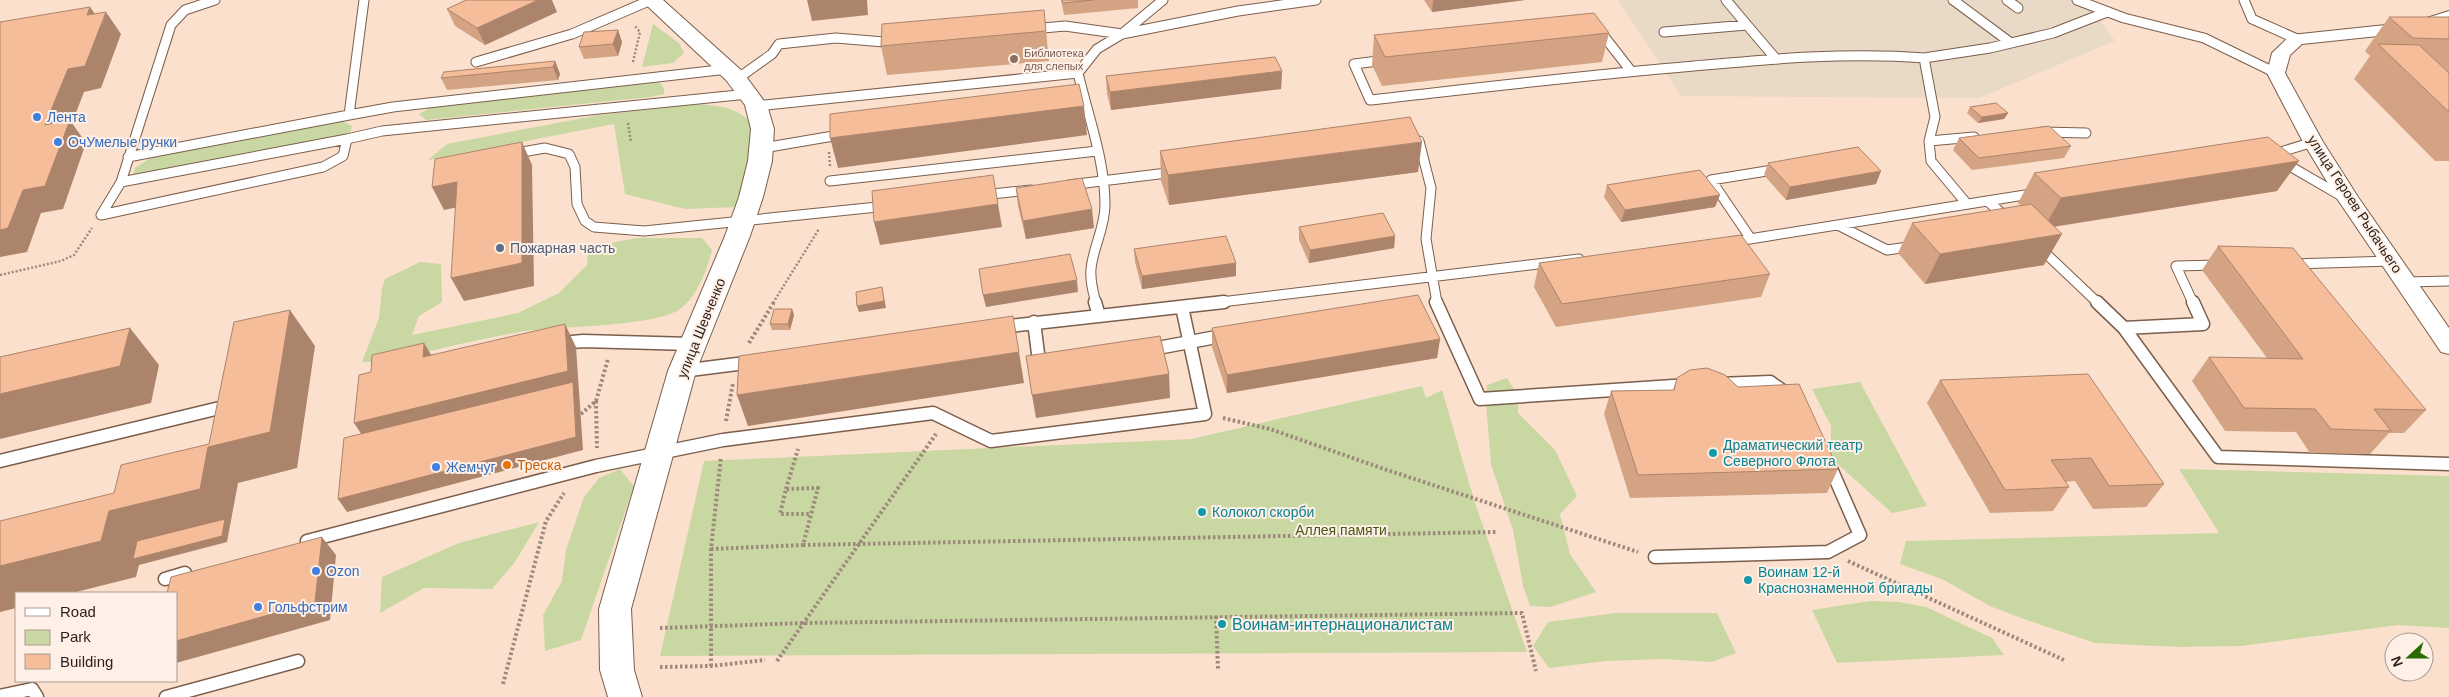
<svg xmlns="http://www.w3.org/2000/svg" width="2449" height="697" viewBox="0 0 2449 697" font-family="Helvetica,sans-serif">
<rect width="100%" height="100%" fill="#fbe0ce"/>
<path fill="#e9d9c7" d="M1618,0H2085L2115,41L1979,98L1681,96Z"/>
<path fill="#c9d8a3" d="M653,24L679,43L684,53L673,63L642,67Z
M650,83H660L664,88V94L650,97L426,120L419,114L433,106Z
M698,104C722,106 736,107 754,125L755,142L738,207L685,209L625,194L614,124L428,160L447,144L599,115Z
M341,120L352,126L350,134L133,176L135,168L152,157Z
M636,238H702L712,250C707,270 697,297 680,309C654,327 562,326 526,331C478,339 429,352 381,362H362L379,318L382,288L385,279L420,262L441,264L442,302L419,316L412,335L518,313L559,293L587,265L588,254L601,245Z
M1507,378L1518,396V413L1555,450L1577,496L1560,514L1570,554L1596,592L1550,607L1530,606L1523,586L1513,530L1491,464L1486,402L1487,385Z
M1860,382L1927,506L1892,513L1831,458V426L1812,389Z
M1422,386L1426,398L1442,390L1475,503L1527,652L660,656L704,461L1191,439Z
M620,469L634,486L581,640L545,651L543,615L562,581L566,550L584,497L599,478Z
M2179,469L2449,476V628L2398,625L2241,646L2178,647L2095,643L2021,618L1990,606L1942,579L1900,564L1906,541L2219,533Z
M539,522L515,562L492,589L424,588L380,613L382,577L459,543Z
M1870,601L1899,602L1926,607L1992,638L2004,655L1837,663L1812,610Z
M1615,613H1717L1736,653L1712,662L1663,659L1606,661L1549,668L1533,646L1548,622Z"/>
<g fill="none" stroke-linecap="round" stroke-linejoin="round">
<defs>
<path id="service-far1" d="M364,0L349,115L393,107L728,69
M1726,0L1747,25
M1953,0L2011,43
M2007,0L2018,8
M2077,0L2124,18L2204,38L2276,73
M2244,0L2252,19L2297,39
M1032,29L1065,26L1122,34L1163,0
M1664,32L1747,25L1776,59
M1596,36L1603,35L1631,71
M1386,60L1354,64L1370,100C1478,88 1586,75 1694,66C1771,59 1847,52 1924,58
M476,62L572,34L651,0
M737,79L772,54L779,44L836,38L896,43
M756,106L1078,73
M2042,132L2086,133
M1929,141L1935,117L1924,58L1990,48L2053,33L2107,12
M1414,142L1419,141L1431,188L1426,239L1437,303
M763,148L845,134
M511,154L545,148L569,154L575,167L577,204L585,221L594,227L644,231L887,206
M2271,155L2313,142
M128,157L349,115
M2281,161L2345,198
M830,181L1097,151
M121,182L347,139
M1069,185L1175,172
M982,195L1031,190
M1967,204L1931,161L1929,141L1974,137
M101,215L323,167L343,156L347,139L382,131L748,94
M101,215L121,182L171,25L185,10L215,0
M2009,219L1987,201L2037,193
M1838,225L1887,250L1915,246
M1751,239L1711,180L1779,169
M1731,242L1987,201
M2039,247L2098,303
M2292,264L2392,261
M2406,282L2449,281
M1096,303C1093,292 1090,281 1091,269C1093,247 1105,228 1105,205C1105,160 1088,116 1078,73L1097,49L1122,34L1238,11L1316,0
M1213,303L1579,259
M2193,303L2176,266L2218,265"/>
<path id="service" d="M1095,302L1099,316
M1436,302L1480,399L1688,385
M2097,302L2124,328L2218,457L2449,464
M1034,322L1040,369
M1001,327L1224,302
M2124,328L2203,324L2193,302
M561,343L583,341L691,344
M1147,350L1227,335
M682,371L753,362
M1719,384L1770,382L1787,394
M0,461L232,405
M307,541L596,466L723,440L933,413L991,441L1205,414L1182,307
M1655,557L1828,552L1860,535L1829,464
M165,579L185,573
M0,696L32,689L37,697
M166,697L298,661"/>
<path id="minor" d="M2449,11V22L2416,32L2302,44L2290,55L2285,73L2323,142L2358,197L2449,328V354L2441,352L2338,200L2303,142L2267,73L2272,53L2291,35L2414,22Z"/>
<path id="secondary" d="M641,0H663L742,71L767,105L774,129L772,161L763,197L750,236L696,371L631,609L634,670L642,697H608L600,670L599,609L668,371L725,236L739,197L748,161L751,129L745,105L726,80Z"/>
</defs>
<use href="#service-far1" stroke="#7b5e4b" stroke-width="11"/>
<use href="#service" stroke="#7b5e4b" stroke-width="15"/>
<use href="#minor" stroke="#7b5e4b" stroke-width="2"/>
<use href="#secondary" stroke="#7b5e4b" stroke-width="2"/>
<path stroke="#9d897c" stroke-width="2.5" stroke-dasharray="2 2" stroke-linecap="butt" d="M633,62L640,32L634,25
M628,123L631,142
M829,152L830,166
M0,275L61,261L74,255L92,228
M773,303L819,229"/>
<path stroke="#9d897c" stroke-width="4" stroke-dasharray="2.5 2.5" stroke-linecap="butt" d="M749,343L774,302
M596,401L597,448
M581,414L596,401L608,359
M1223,418L1270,429L1384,469L1638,552
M726,421L733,383
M786,489L798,449
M803,545L1497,532
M711,549L803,545L818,488L786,489L780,514H811
M1848,561L2066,661
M1216,616L1218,670
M660,628L804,623L1522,613L1536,671
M777,661L936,434
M711,666V549L721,457
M660,667L711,666L765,660
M503,684L546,521L564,493"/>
<use href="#service-far1" stroke="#fff" stroke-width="9"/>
<use href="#service" stroke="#fff" stroke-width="12"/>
<use href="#minor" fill="#fff" fill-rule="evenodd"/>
<use href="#secondary" fill="#fff" fill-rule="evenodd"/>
</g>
<path fill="#d3a384" d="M1061,0H1138V8L1064,15Z
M1424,0H1525L1432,12Z
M447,9L557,12L485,45L455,26Z
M1044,10L1049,61L887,75L881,46Z
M2389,17H2449V161H2435L2354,79L2370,56L2365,51Z
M618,30L622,42L618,56L584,59L579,47Z
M1609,33L1602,62L1382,86L1372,65L1374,35Z
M555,61L560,74L558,80L447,90L441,78Z
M1282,71L1281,89L1111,110L1107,94L1106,76Z
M1970,107L2008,113L2004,119L1978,123L1967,113Z
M1959,138L2071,146L2064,158L1972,170L1953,150Z
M1160,151L1418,172L1169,205L1161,181Z
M1768,163L1876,184L1786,200L1764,175Z
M2034,173L2277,191L2054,227L2044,265L1925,284L1898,253L1912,223L2021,206L2018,203Z
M1607,185L1715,207L1621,222L1604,197Z
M1016,188L1094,228L1026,239L1018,206Z
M1299,227L1395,236L1394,248L1309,263L1299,240Z
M2218,246L2426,410L2404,433H2389L2370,454L2310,453L2296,432L2225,431L2192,381L2209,357L2267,358L2202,270Z
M1134,249L1236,263V276L1142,289L1135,262Z
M1539,263L1770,274L1761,297L1556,327L1534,287Z
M792,309L794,315L790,330H772L770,324Z
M1212,328L1440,339L1437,358L1227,393L1212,347Z
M1677,378L1738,387L1838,469L1827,493L1630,498L1604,414L1611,391L1673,390Z
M1940,380L2164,484L2146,507L2093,509L2075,481L2065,482L2069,487L2053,511L1990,513L1927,403Z"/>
<path fill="#ac846b" d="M538,0H552L557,12L485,45L477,28Z
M807,0H867L868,15L812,21Z
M1433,0H1525L1432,12Z
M90,7L102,24L106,12L121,34L101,88L84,92L72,123L86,143L63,209L41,213L27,252L0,257V230Z
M618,30L622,42L618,56L613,44Z
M555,61L560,74L558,80L553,67Z
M1282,71L1281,89L1111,110L1110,92Z
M1084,106L1087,135L838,168L830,138Z
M2008,113L2004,119L1978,123L1982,117Z
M522,142L532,165L534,286L464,301L451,278Z
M1422,142L1418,172L1169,205L1168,175Z
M2299,161L2277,191L2044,228L2061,198Z
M1881,171L1876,184L1786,200L1790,187Z
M457,182L468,205L444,210L432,187Z
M1720,195L1715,207L1621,222L1625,210Z
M998,204L1002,227L880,245L874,222Z
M1092,209L1094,228L1026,239L1023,221Z
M2062,234L2044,265L1925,284L1940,254Z
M1395,236L1394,248L1309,263L1310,250Z
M1236,263V276L1142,289V276Z
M1077,280L1078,292L986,307L983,295Z
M882,287L886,308L859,312L857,306Z
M792,309L794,315L790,330L788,324Z
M290,310L315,346L297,468L238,483L227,542L139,565L136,577L72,593H16V608L0,612V566L109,511L208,447Z
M565,324L576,347L583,450L347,512L338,499L370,447L354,423Z
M130,328L159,365L151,403L0,439V394Z
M1440,339L1437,358L1227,393V375Z
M424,343L438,366L423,357Z
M1019,352L1024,383L748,426L737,395Z
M1169,374L1170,398L1036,418L1032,395Z
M322,537L336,555L330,620L176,663V641Z"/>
<path fill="#f5bd99" stroke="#ac846b" d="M466,0H538L477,28L447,9Z
M1062,0H1093L1063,3Z
M90,7L87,15L106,12L85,66L68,69L45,125L70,120L45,186L23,190L8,228L0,230V22Z
M1044,10L1046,31L881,46L882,24Z
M1594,13L1609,33L1385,57L1374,35Z
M2389,17H2449V39L2413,38Z
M618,30L613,44L579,47L584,32Z
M2378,44L2419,45L2449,73V112Z
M1275,57L1282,71L1110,92L1106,76Z
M555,61L553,67L441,78L444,72Z
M1079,84L1084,106L830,138V114Z
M1996,103L2008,113L1982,117L1970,107Z
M1410,117L1422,142L1168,175L1160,151Z
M2049,126L2071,146L1979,158L1959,138Z
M2268,137L2299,161L2061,198L2034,173Z
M522,142V263L451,278L457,182L432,187L435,159Z
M1858,147L1881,171L1790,187L1768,163Z
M1700,170L1720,195L1625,210L1607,185Z
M993,175L998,204L874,222L872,191Z
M1082,178L1092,209L1023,221L1016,188Z
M2031,204L2062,234L1940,254L1912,223Z
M1383,213L1395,236L1310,250L1299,227Z
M1741,235L1770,274L1562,304L1539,263Z
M1226,236L1236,263L1142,276L1134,249Z
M2218,246L2293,248L2426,410L2374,409L2391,431L2331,429L2315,409L2244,408L2209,357L2303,359Z
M1070,254L1077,280L983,295L979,269Z
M882,287L884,301L857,306L856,292Z
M1418,295L1440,339L1227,375L1212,328Z
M774,309H792L788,324H770Z
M290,310L270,432L208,447L200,489L109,511L101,541L0,566V521L114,493L121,465L209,444L234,322Z
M1013,316L1019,352L737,395L739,356Z
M565,324L568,371L354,423L359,375L371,372L372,355L424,343L423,357Z
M130,328L120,366L0,394V357Z
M1160,336L1169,374L1032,395L1026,356Z
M1707,368L1725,375L1738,387L1799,384L1838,469L1638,475L1611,391L1674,390L1677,378L1690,370Z
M2088,374L2164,484L2109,486L2091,458L2051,460L2069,487L2005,490L1940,380Z
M573,382L576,437L338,499L344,438Z
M225,519L222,536L133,559L137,541Z
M322,537L315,602L176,641V593H167L171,577Z"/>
<circle fill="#8d6e63" stroke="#fef0e7" stroke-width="2" cx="1014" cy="59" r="5"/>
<g fill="#3f7fe0" stroke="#fef0e7" stroke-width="2">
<circle cx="37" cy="117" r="5"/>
<circle cx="58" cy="142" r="5"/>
<circle cx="436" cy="467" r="5"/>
<circle cx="316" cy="571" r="5"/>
<circle cx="258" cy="607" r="5"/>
</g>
<circle fill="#5c6f8a" stroke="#fef0e7" stroke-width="2" cx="500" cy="248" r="5"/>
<g fill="#0f9aa8" stroke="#fef0e7" stroke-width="2">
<circle cx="1713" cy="453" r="5"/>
<circle cx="1202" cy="512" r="5"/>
<circle cx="1748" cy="580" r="5"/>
<circle cx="1222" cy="624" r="5"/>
</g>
<circle fill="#e8710a" stroke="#fef0e7" stroke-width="2" cx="507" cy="465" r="5"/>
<g text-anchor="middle" stroke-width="4" stroke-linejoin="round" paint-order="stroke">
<g font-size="11" fill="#785e54" stroke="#fef0e7" text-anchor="start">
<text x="1024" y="57">Библиотека<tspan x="1024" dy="13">для слепых</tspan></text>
</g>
<g font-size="14" fill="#366cbe" stroke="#fef0e7" text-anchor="start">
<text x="47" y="122">Лента</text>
<text x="68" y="147">ОчУмелые ручки</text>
<text x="446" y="472">Жемчуг</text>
<text x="326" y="576">Ozon</text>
<text x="268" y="612">Гольфстрим</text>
</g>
<g font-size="14" fill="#2a1e16" stroke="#fef0e7">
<text transform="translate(2355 204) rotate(57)" y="5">улица Героев Рыбачьего</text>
<text transform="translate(701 328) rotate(-68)" y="5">улица Шевченко</text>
</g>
<g font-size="14" fill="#4e5e75" stroke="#fef0e7" text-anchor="start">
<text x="510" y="253">Пожарная часть</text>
</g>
<g font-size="14" fill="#0d838f" stroke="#fef0e7" text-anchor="start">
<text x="1723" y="450">Драматический театр<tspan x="1723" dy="16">Северного Флота</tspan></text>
<text x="1212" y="517">Колокол скорби</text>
<text x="1758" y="577">Воинам 12-й<tspan x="1758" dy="16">Краснознаменной бригады</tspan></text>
</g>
<g font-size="14" fill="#c56008" stroke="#fef0e7" text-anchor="start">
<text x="517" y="470">Треска</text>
</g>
<g font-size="14" fill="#4a5818" stroke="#fef0e7">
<text x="1341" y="535">Аллея памяти</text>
</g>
<g font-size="16" fill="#0d838f" stroke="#fef0e7" text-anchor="start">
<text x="1232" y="630">Воинам-интернационалистам</text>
</g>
</g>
<rect x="15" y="592" width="162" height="90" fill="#fef0e7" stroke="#a99c93"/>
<rect x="25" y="608" width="25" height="8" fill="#ffffff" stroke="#a99c93"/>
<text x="60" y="617" font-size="15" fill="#2a1e16">Road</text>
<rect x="25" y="630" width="25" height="15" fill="#c9d8a3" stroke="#a99c93"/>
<text x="60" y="642" font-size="15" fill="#2a1e16">Park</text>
<rect x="25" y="654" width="25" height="15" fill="#f5bd99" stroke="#a99c93"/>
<text x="60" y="667" font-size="15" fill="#2a1e16">Building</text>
<g transform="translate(2409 657) rotate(249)"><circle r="24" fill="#fef0e7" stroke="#a99c93"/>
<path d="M0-4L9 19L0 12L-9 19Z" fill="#2a6c00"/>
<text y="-8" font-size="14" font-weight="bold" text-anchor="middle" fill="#2a1e16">N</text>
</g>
</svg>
